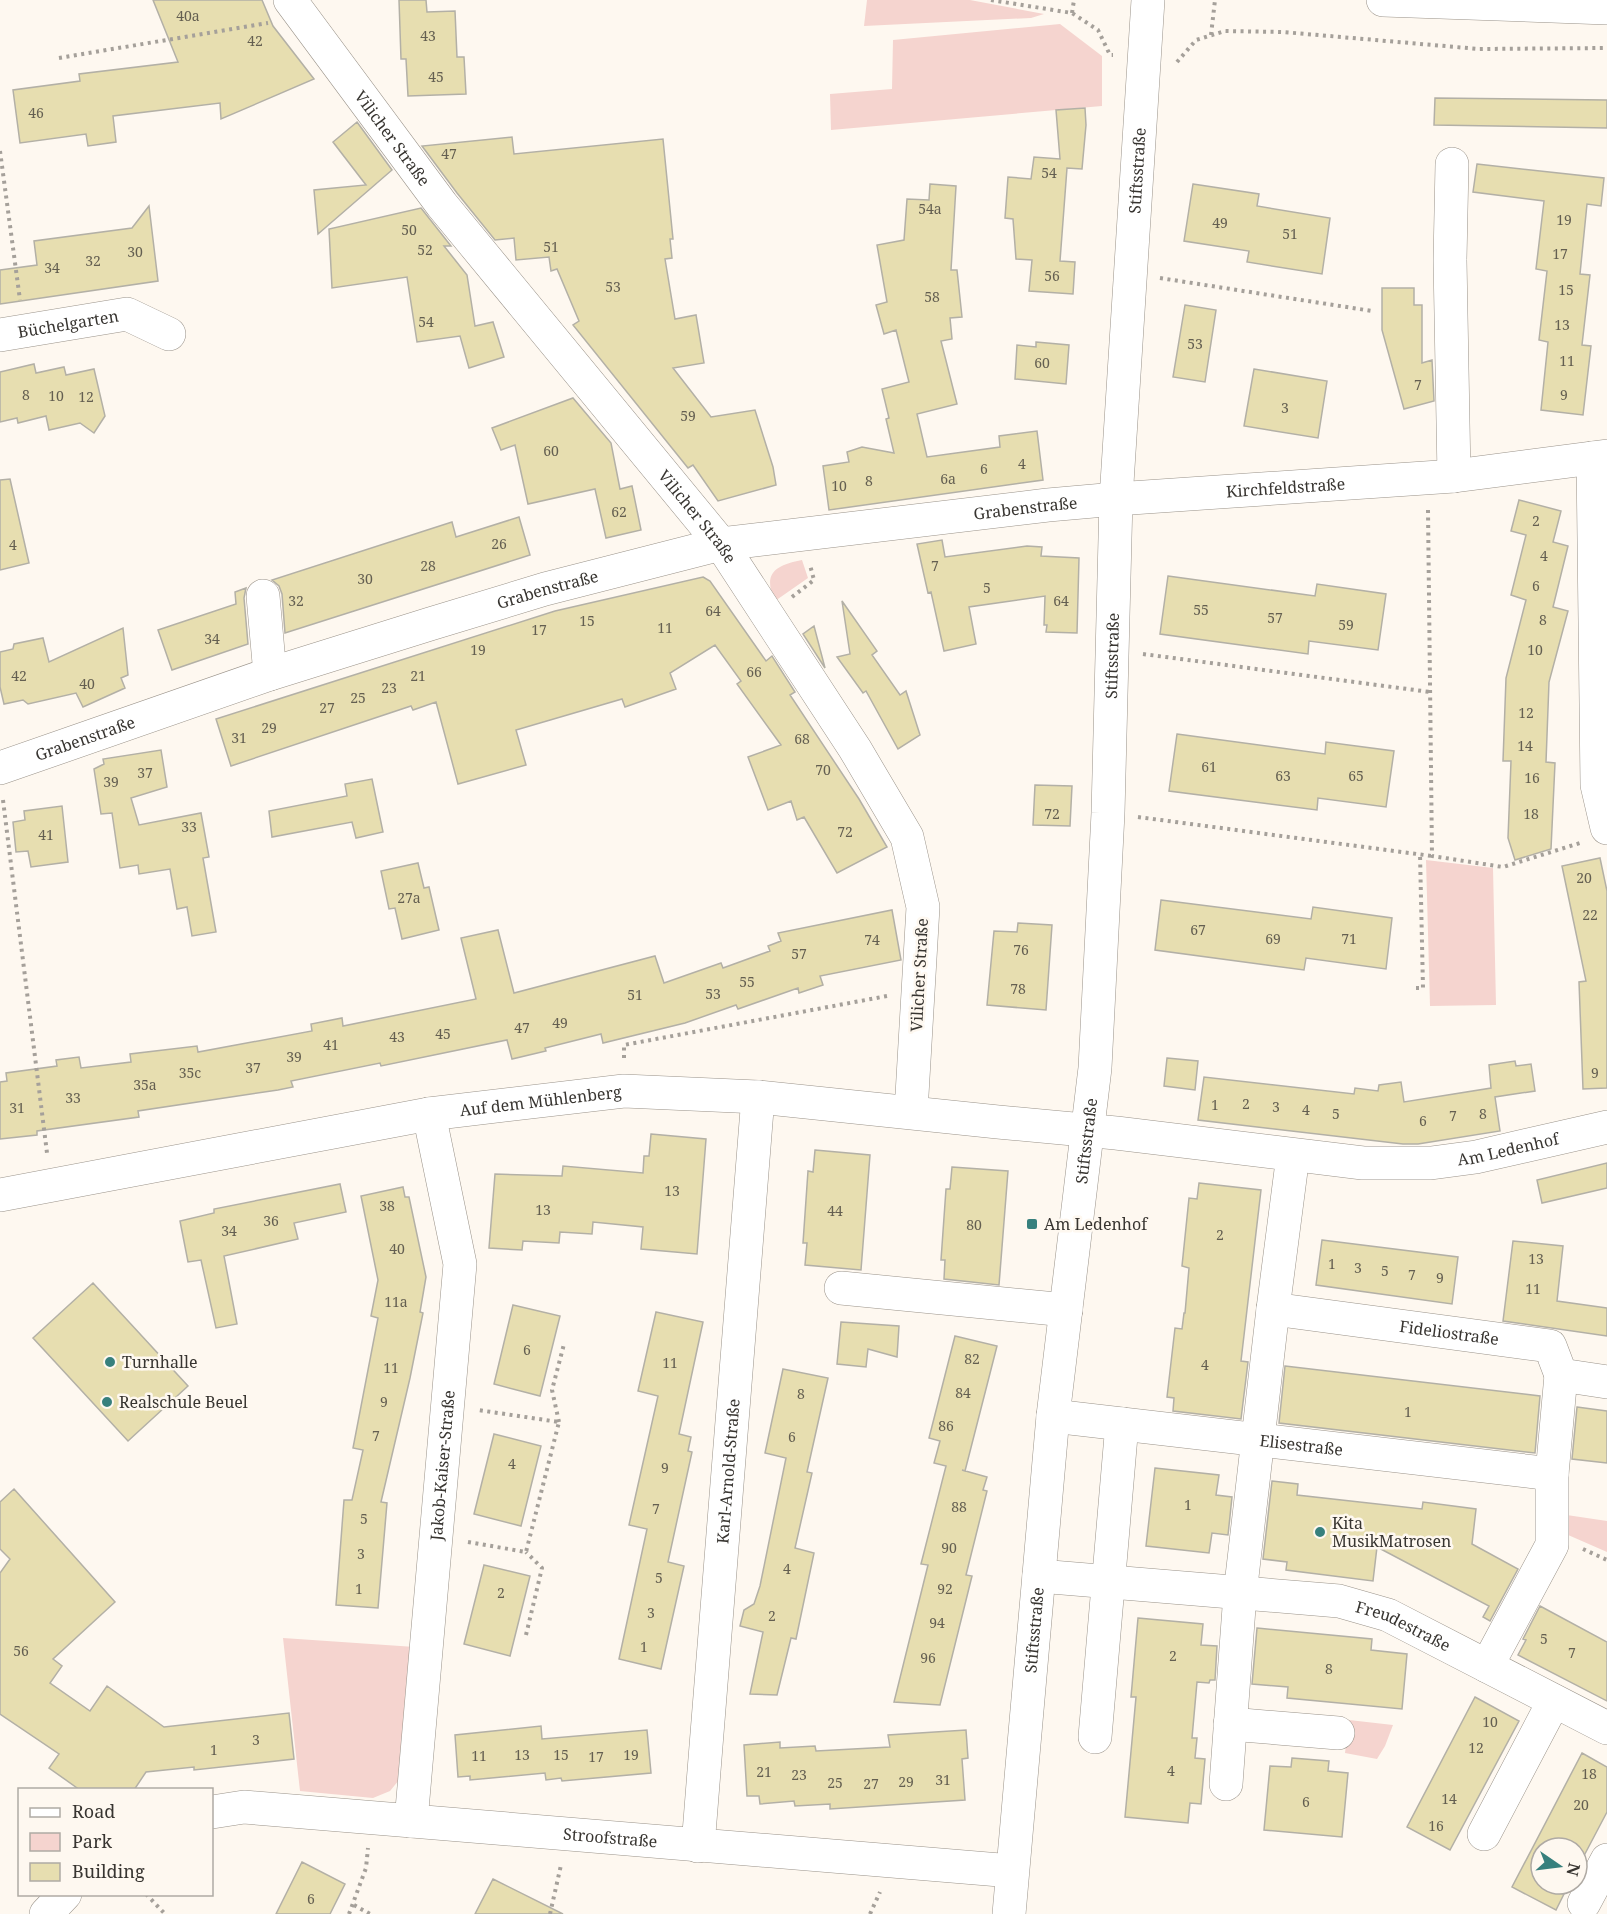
<svg xmlns="http://www.w3.org/2000/svg" width="1607" height="1914" viewBox="0 0 1607 1914" font-family="'Noto Serif',serif">
<rect width="100%" height="100%" fill="#fef8f0"/>
<path fill="#f5d4cf" d="M867,0H970L1044,14L1031,18L864,26Z
M1060,24L1102,56V106L831,130L830,94L892,89L893,40Z
M802,560L808,578L775,601C762,573 776,565 802,560Z
M1426,860L1493,868L1496,1005L1430,1006Z
M1560,1514L1607,1521V1552L1559,1531Z
M283,1638L415,1647L399,1780L390,1791L373,1798L300,1791Z
M1349,1720L1393,1725L1385,1746L1377,1759L1345,1753Z"/>
<path fill="#e7deb0" stroke="#b3b0a6" stroke-width="1.5" d="M153,0H262L273,26L314,79L221,119L220,103L113,116L116,142L88,146L86,134L20,143L13,90L80,81L79,74L178,62Z
M399,0H426L427,12L455,11L457,57H464L466,94L408,96L406,59H401Z
M1435,98L1607,100V128L1434,125Z
M1085,108L1086,125L1082,169L1067,168L1060,261L1075,262L1073,294L1029,291L1032,260L1016,259L1013,219L1005,218L1008,177L1031,179L1034,157L1060,159L1056,110Z
M357,122L392,170L318,234L314,190L366,185L333,142Z
M512,137L514,154L663,139L673,239H670L672,258L665,259L675,319L696,315L704,363L673,368L711,417L755,410L773,467L776,485L718,501L693,465L688,468L573,325L579,321L557,269L551,271L549,257L516,260L514,238L495,240L457,193L422,146Z
M1477,164L1604,178L1601,206L1587,204L1580,274L1590,275L1582,345L1591,346L1583,415L1541,410L1548,342L1539,340L1547,271L1536,269L1544,201L1473,192Z
M930,184L956,186L951,270H957L962,317L950,318L952,339L941,341L957,404L917,414L927,457L1000,447L999,436L1037,431L1043,480L829,510L823,466L849,462L847,452L862,447L894,453L886,419L889,418L882,389L909,382L896,330L884,334L876,305L887,302L877,245L904,240L907,199L929,200Z
M1193,184L1259,194L1257,206L1330,218L1322,274L1247,262L1249,251L1184,241Z
M149,206L158,281L0,304V270L37,265L34,241L132,228Z
M421,208L451,246H444L467,275L475,326L493,322L504,357L469,368L460,336L417,342L407,277L332,288L329,229Z
M1382,288H1414V305H1422V363L1432,360L1434,401L1404,409L1382,330Z
M1185,305L1216,310L1205,382L1173,377Z
M1036,342L1069,345L1066,384L1015,379L1017,345L1036,347Z
M34,364L36,373L64,367L66,375L94,369L105,416L94,433L80,423L49,430L46,416L18,423L17,418L0,422V372Z
M1254,369L1327,381L1318,438L1244,426Z
M573,398L611,443L620,489L632,486L641,530L606,538L595,489L528,504L515,445L501,450L492,428Z
M10,479L29,563L0,570V480Z
M1519,500L1561,511L1553,542L1568,546L1553,607L1568,611L1549,682L1546,762L1555,763L1551,849L1515,860L1508,838L1511,761H1503L1506,678L1526,600L1511,595L1526,535L1511,531Z
M519,517L530,555L285,633L282,594L279,586L272,580L452,522L456,537Z
M942,540L945,557L1027,546L1042,547L1041,556L1079,558L1077,633L1046,632L1047,625H1044L1045,596L969,607L976,644L944,651L931,592L928,593L917,544Z
M1168,576L1315,596L1317,584L1386,594L1378,650L1309,641L1308,654L1160,634Z
M703,577L710,581L766,661L772,656L795,692L790,695L859,799L887,847L837,873L804,817L797,820L791,801L768,810L748,757L781,745L737,684L741,681L715,645L670,673L676,689L625,707L622,699L516,730L526,765L458,784L436,702L413,710L411,706L231,766L216,719L555,611Z
M246,588L244,598L248,644L172,670L158,630L236,604L235,592Z
M842,601L877,651L872,655L900,695L906,691L920,735L898,749L866,691L863,693L837,657L850,654Z
M814,626L825,668L803,634Z
M123,628L128,675L121,678L125,688L83,707L76,693L28,704L23,700L4,704L0,687V652L13,649L14,644L43,638L49,662Z
M1177,734L1325,754L1326,742L1394,751L1386,807L1318,798L1317,810L1169,791Z
M161,750L167,787L131,798L139,825L201,813L209,857L203,858L216,932L192,936L187,907L177,909L170,869L139,874L138,865L120,868L112,813L101,814L94,769L104,764L103,759Z
M372,779L383,832L356,838L352,822L272,837L269,811L347,796L345,784Z
M1035,785L1072,786L1070,826L1033,825Z
M62,806L68,862L31,867L28,851L16,852L13,822L25,820L24,811Z
M1600,858L1607,891V1088L1583,1089L1579,982L1586,981L1562,866Z
M418,863L424,888L429,887L439,930L402,939L395,908L389,909L381,871Z
M1161,900L1311,919L1313,907L1392,918L1386,969L1306,958L1304,970L1155,950Z
M892,910L901,960L820,976L823,985L799,993L798,988L738,1009L736,1005L685,1023L603,1043L601,1034L545,1048L546,1051L512,1059L507,1040L381,1066L380,1063L291,1081L293,1087L278,1090L138,1111L139,1117L37,1131V1135L0,1139V1082L7,1081L6,1073L57,1066L56,1060L79,1057L81,1068L131,1062L130,1054L197,1046L198,1052L312,1031L311,1024L342,1018L343,1026L476,999L461,938L498,930L514,993L655,956L664,983L721,963L723,968L770,951L768,946L781,941L778,933Z
M1018,923L1052,925L1046,1010L987,1005L994,931L1017,932Z
M1167,1058L1198,1061L1195,1090L1164,1086Z
M1515,1061L1516,1066L1531,1064L1535,1091L1495,1097L1500,1131L1418,1144H1403L1198,1120L1204,1077L1354,1094L1355,1088L1378,1091L1379,1085L1401,1082L1404,1102L1491,1088L1489,1065Z
M651,1134L706,1139L697,1254L641,1249L643,1227L593,1222L592,1234L560,1232L559,1243L523,1241L522,1250L489,1248L495,1174L562,1176L563,1166L643,1173L644,1156H649Z
M815,1150L870,1155L861,1270L805,1265L807,1243H803L808,1171L813,1172Z
M1607,1163V1188L1542,1203L1537,1180Z
M952,1167L1008,1171L999,1285L944,1279L945,1260H941L946,1189H950Z
M1199,1183L1261,1190L1241,1361L1248,1362L1241,1419L1173,1411L1174,1398L1167,1397L1175,1328L1182,1329L1184,1313H1185L1189,1268L1182,1266L1189,1198L1197,1199Z
M340,1184L346,1212L294,1223L298,1239L224,1256L237,1324L216,1328L201,1260L188,1262L180,1221L214,1213V1209Z
M403,1187L405,1197H409L426,1277L420,1312L423,1313L410,1378L381,1502L387,1503L378,1608L336,1605L344,1500H352L363,1450L353,1448L378,1318L371,1316L378,1280L361,1196Z
M1322,1240L1458,1257L1452,1304L1316,1285Z
M1513,1241L1563,1246L1557,1301L1607,1308V1336L1503,1321Z
M93,1283L188,1386L128,1441L33,1338Z
M513,1305L560,1316L540,1396L494,1384Z
M656,1312L703,1322L679,1434L691,1437L688,1451L692,1452L668,1562L684,1566L661,1669L619,1659L647,1529L629,1525L658,1396L638,1391Z
M841,1322L899,1326L897,1357L868,1349L866,1367L837,1364Z
M955,1336L997,1346L965,1471L962,1470L987,1477L983,1490L987,1491L966,1575L972,1576L940,1705L894,1702L928,1565L921,1564L946,1466L934,1463L940,1441L929,1438Z
M1285,1366L1540,1396L1535,1453L1279,1423Z
M783,1369L828,1378L807,1472L812,1473L795,1548L814,1553L796,1639L791,1638L777,1695L750,1694L763,1632L740,1626L744,1610L754,1604L760,1586L786,1458L765,1453Z
M1577,1407L1607,1411V1463L1572,1459Z
M494,1434L541,1446L521,1526L474,1514Z
M1155,1468L1219,1475L1216,1495L1232,1497L1228,1535L1212,1533L1209,1553L1146,1546Z
M1272,1481L1298,1484L1297,1495L1422,1509L1423,1502L1476,1509L1472,1544L1518,1569L1490,1621L1483,1617L1489,1606L1377,1547L1373,1581L1286,1570L1287,1562L1263,1559Z
M14,1489L115,1602L53,1659L62,1666L50,1683L90,1711L107,1686L164,1727L289,1713L294,1759L194,1770V1767L146,1772L134,1790H80L49,1768L59,1754L0,1714V1573L10,1559L0,1549V1502Z
M484,1565L530,1576L510,1656L464,1644Z
M1540,1606L1607,1642V1701L1518,1655L1526,1640L1523,1639Z
M1138,1618L1203,1624L1201,1645L1217,1646L1215,1680H1210L1209,1683L1197,1682L1192,1738H1197L1195,1758L1205,1759L1201,1804L1190,1803L1188,1823L1125,1817L1136,1697H1131Z
M1257,1628L1372,1639L1371,1650L1407,1654L1402,1709L1287,1698L1288,1687L1252,1684Z
M1475,1697L1519,1721L1450,1850L1407,1827Z
M541,1726L542,1739L647,1730L651,1773L562,1781L561,1778L546,1780L545,1773L470,1780V1776L458,1777L455,1735Z
M966,1730L968,1758L962,1759L965,1800L830,1809V1804L795,1806L794,1801L760,1804L759,1796H747L744,1745L780,1742V1748L815,1746L816,1751L890,1747L888,1735Z
M1582,1753L1607,1767V1812L1577,1869V1848H1541V1884H1569L1556,1910L1512,1887Z
M1292,1758L1329,1761L1328,1771L1348,1773L1342,1837L1264,1830L1270,1766L1291,1767Z
M302,1862L345,1884L330,1914H276Z
M493,1879L563,1914H475Z"/>
<g fill="none" stroke-linecap="round" stroke-linejoin="round">
<defs>
<g id="minor">
<path id="s1" d="M290,0L442,205L721,544L855,749L907,837L923,907L911,1112"/>
<path d="M1452,164L1450,260L1454,476"/>
<path id="s2" d="M0,335L127,314L169,334"/>
<path d="M1593,458L1597,785L1607,828"/>
<path d="M263,596L270,674"/>
<path id="s3" d="M0,768L270,674L430,624L545,589L721,544L1048,505L1116,499L1454,476L1607,456"/>
<path id="s4" d="M1293,1155L1273,1309L1550,1346L1561,1375L1607,1382"/>
<path id="s5" d="M0,1195L429,1114L624,1091L758,1097L998,1122L1116,1133L1363,1163H1431L1476,1157L1607,1127"/>
<path d="M841,1288L1066,1310"/>
<path id="s6" d="M1053,1416L1552,1474V1545L1487,1666"/>
<path d="M1552,1474L1561,1375"/>
<path id="s7" d="M1039,1576L1339,1601L1388,1615L1607,1728"/>
<path d="M1230,1724L1338,1733"/>
<path d="M1095,1737L1122,1424"/>
<path d="M1226,1784L1240,1594L1273,1309"/>
<path id="s8" d="M212,1812L244,1807L1012,1871"/>
<path id="s9" d="M411,1821L460,1264L429,1114"/>
<path d="M1484,1834L1554,1701"/>
<path id="s10" d="M698,1846L758,1097"/>
<path d="M1584,1903L1607,1860"/>
<path d="M46,1914L65,1894"/>
<path id="s11" d="M1009,1914L1053,1416L1095,1068L1108,813L1116,499L1148,0"/>
</g>
<path id="major" d="M1383,0L1607,8"/>
</defs>
<use href="#minor" stroke="#9a938a" stroke-width="34"/>
<use href="#major" stroke="#9a938a" stroke-width="34"/>
<path stroke="#a5a09a" stroke-width="4" stroke-dasharray="3 4.5" stroke-linecap="butt" d="M991,0L1072,13L1098,30L1110,55H1113
M1072,13L1074,0
M1211,35L1215,0
M59,58L268,23
M1177,62L1196,40L1225,31L1283,32L1479,49L1607,48
M0,151L20,300
M1160,278L1372,311
M1428,510L1432,856L1503,867L1580,843
M792,597L814,580L810,565
M1143,654L1430,692
M3,800L47,1153
M1138,817L1432,856
M1416,988H1423L1420,854
M624,1058V1045L887,996
M559,1422L552,1390L564,1344
M468,1542L526,1552L559,1422L478,1410
M1583,1549L1607,1560
M526,1635L542,1568L526,1552
M146,1894L165,1914
M354,1905L370,1914
M349,1914L366,1868L368,1848
M550,1914L561,1865
M870,1914L880,1892"/>
<use href="#minor" stroke="#fff" stroke-width="33"/>
<use href="#major" stroke="#fff" stroke-width="33"/>
</g>
<g fill="#37807d" stroke="#fef8f0" stroke-width="2">
<rect x="1026" y="1218" width="12" height="12" rx="3"/>
<circle cx="110" cy="1362" r="6"/>
<circle cx="107" cy="1402" r="6"/>
<circle cx="1320" cy="1532" r="6"/>
</g>
<g text-anchor="middle" stroke-width="5" stroke-linejoin="round" paint-order="stroke">
<g font-size="14" fill="#645f51">
<text x="188" y="21">40a</text>
<text x="428" y="41">43</text>
<text x="255" y="46">42</text>
<text x="436" y="82">45</text>
<text x="36" y="118">46</text>
<text x="449" y="159">47</text>
<text x="1049" y="178">54</text>
<text x="930" y="214">54a</text>
<text x="1564" y="225">19</text>
<text x="1220" y="228">49</text>
<text x="409" y="235">50</text>
<text x="1290" y="239">51</text>
<text x="551" y="252">51</text>
<text x="425" y="255">52</text>
<text x="135" y="257">30</text>
<text x="1560" y="259">17</text>
<text x="93" y="266">32</text>
<text x="52" y="273">34</text>
<text x="1052" y="281">56</text>
<text x="613" y="292">53</text>
<text x="1566" y="295">15</text>
<text x="932" y="302">58</text>
<text x="426" y="327">54</text>
<text x="1562" y="330">13</text>
<text x="1195" y="349">53</text>
<text x="1567" y="366">11</text>
<text x="1042" y="368">60</text>
<text x="1418" y="390">7</text>
<text x="26" y="400">8</text>
<text x="1564" y="400">9</text>
<text x="56" y="401">10</text>
<text x="86" y="402">12</text>
<text x="1285" y="413">3</text>
<text x="688" y="421">59</text>
<text x="551" y="456">60</text>
<text x="1022" y="469">4</text>
<text x="984" y="474">6</text>
<text x="948" y="484">6a</text>
<text x="869" y="486">8</text>
<text x="839" y="491">10</text>
<text x="619" y="517">62</text>
<text x="1536" y="526">2</text>
<text x="499" y="549">26</text>
<text x="13" y="550">4</text>
<text x="1544" y="561">4</text>
<text x="428" y="571">28</text>
<text x="935" y="571">7</text>
<text x="365" y="584">30</text>
<text x="1536" y="591">6</text>
<text x="987" y="593">5</text>
<text x="296" y="606">32</text>
<text x="1061" y="606">64</text>
<text x="1201" y="615">55</text>
<text x="713" y="616">64</text>
<text x="1275" y="623">57</text>
<text x="1543" y="625">8</text>
<text x="587" y="626">15</text>
<text x="1346" y="630">59</text>
<text x="665" y="633">11</text>
<text x="539" y="635">17</text>
<text x="212" y="644">34</text>
<text x="478" y="655">19</text>
<text x="1535" y="655">10</text>
<text x="754" y="677">66</text>
<text x="19" y="681">42</text>
<text x="418" y="681">21</text>
<text x="87" y="689">40</text>
<text x="389" y="693">23</text>
<text x="358" y="703">25</text>
<text x="327" y="713">27</text>
<text x="1526" y="718">12</text>
<text x="269" y="733">29</text>
<text x="239" y="743">31</text>
<text x="802" y="744">68</text>
<text x="1525" y="751">14</text>
<text x="1209" y="772">61</text>
<text x="823" y="775">70</text>
<text x="145" y="778">37</text>
<text x="1283" y="781">63</text>
<text x="1356" y="781">65</text>
<text x="1532" y="783">16</text>
<text x="111" y="787">39</text>
<text x="1052" y="819">72</text>
<text x="1531" y="819">18</text>
<text x="189" y="832">33</text>
<text x="845" y="837">72</text>
<text x="46" y="840">41</text>
<text x="1584" y="883">20</text>
<text x="409" y="903">27a</text>
<text x="1590" y="920">22</text>
<text x="1198" y="935">67</text>
<text x="1273" y="944">69</text>
<text x="1349" y="944">71</text>
<text x="872" y="945">74</text>
<text x="1021" y="955">76</text>
<text x="799" y="959">57</text>
<text x="747" y="987">55</text>
<text x="1018" y="994">78</text>
<text x="713" y="999">53</text>
<text x="635" y="1000">51</text>
<text x="560" y="1028">49</text>
<text x="522" y="1033">47</text>
<text x="443" y="1039">45</text>
<text x="397" y="1042">43</text>
<text x="331" y="1050">41</text>
<text x="294" y="1062">39</text>
<text x="253" y="1073">37</text>
<text x="190" y="1078">35c</text>
<text x="1595" y="1078">9</text>
<text x="145" y="1090">35a</text>
<text x="73" y="1103">33</text>
<text x="1246" y="1109">2</text>
<text x="1215" y="1110">1</text>
<text x="1276" y="1112">3</text>
<text x="17" y="1113">31</text>
<text x="1306" y="1115">4</text>
<text x="1336" y="1119">5</text>
<text x="1483" y="1119">8</text>
<text x="1453" y="1121">7</text>
<text x="1423" y="1126">6</text>
<text x="672" y="1196">13</text>
<text x="387" y="1211">38</text>
<text x="543" y="1215">13</text>
<text x="835" y="1216">44</text>
<text x="271" y="1226">36</text>
<text x="974" y="1230">80</text>
<text x="229" y="1236">34</text>
<text x="1220" y="1240">2</text>
<text x="397" y="1254">40</text>
<text x="1536" y="1264">13</text>
<text x="1332" y="1269">1</text>
<text x="1358" y="1273">3</text>
<text x="1385" y="1276">5</text>
<text x="1412" y="1280">7</text>
<text x="1440" y="1283">9</text>
<text x="1533" y="1294">11</text>
<text x="396" y="1307">11a</text>
<text x="527" y="1355">6</text>
<text x="972" y="1364">82</text>
<text x="670" y="1368">11</text>
<text x="1205" y="1370">4</text>
<text x="391" y="1373">11</text>
<text x="963" y="1398">84</text>
<text x="801" y="1399">8</text>
<text x="384" y="1407">9</text>
<text x="1408" y="1417">1</text>
<text x="946" y="1431">86</text>
<text x="376" y="1441">7</text>
<text x="792" y="1442">6</text>
<text x="512" y="1469">4</text>
<text x="665" y="1473">9</text>
<text x="1188" y="1510">1</text>
<text x="959" y="1512">88</text>
<text x="656" y="1514">7</text>
<text x="364" y="1524">5</text>
<text x="949" y="1553">90</text>
<text x="361" y="1559">3</text>
<text x="787" y="1574">4</text>
<text x="659" y="1583">5</text>
<text x="359" y="1594">1</text>
<text x="945" y="1594">92</text>
<text x="501" y="1598">2</text>
<text x="651" y="1618">3</text>
<text x="772" y="1621">2</text>
<text x="937" y="1628">94</text>
<text x="1544" y="1644">5</text>
<text x="644" y="1652">1</text>
<text x="21" y="1656">56</text>
<text x="1572" y="1658">7</text>
<text x="1173" y="1661">2</text>
<text x="928" y="1663">96</text>
<text x="1329" y="1674">8</text>
<text x="1490" y="1727">10</text>
<text x="256" y="1745">3</text>
<text x="1476" y="1753">12</text>
<text x="214" y="1755">1</text>
<text x="522" y="1760">13</text>
<text x="561" y="1760">15</text>
<text x="631" y="1760">19</text>
<text x="479" y="1761">11</text>
<text x="596" y="1762">17</text>
<text x="1171" y="1776">4</text>
<text x="764" y="1777">21</text>
<text x="1589" y="1779">18</text>
<text x="799" y="1780">23</text>
<text x="943" y="1785">31</text>
<text x="906" y="1787">29</text>
<text x="835" y="1788">25</text>
<text x="871" y="1789">27</text>
<text x="1449" y="1804">14</text>
<text x="1306" y="1807">6</text>
<text x="1581" y="1810">20</text>
<text x="1436" y="1831">16</text>
<text x="311" y="1904">6</text>
</g>
<g font-size="16" fill="#383531" stroke="#fef8f0">
<text dy="6" stroke="none"><textPath href="#s1" startOffset="172">Vilicher Straße</textPath></text>
<text dy="6" stroke="none"><textPath href="#s11" startOffset="1749">Stiftsstraße</textPath></text>
<text dy="6" stroke="none"><textPath href="#s2" startOffset="69">Büchelgarten</textPath></text>
<text dy="6" stroke="none"><textPath href="#s3" startOffset="1323">Kirchfeldstraße</textPath></text>
<text dy="6" stroke="none"><textPath href="#s3" startOffset="1062">Grabenstraße</textPath></text>
<text dy="6" stroke="none"><textPath href="#s1" startOffset="658">Vilicher Straße</textPath></text>
<text dy="6" stroke="none"><textPath href="#s3" startOffset="576">Grabenstraße</textPath></text>
<text dy="6" stroke="none"><textPath href="#s11" startOffset="1263">Stiftsstraße</textPath></text>
<text dy="6" stroke="none"><textPath href="#s3" startOffset="90">Grabenstraße</textPath></text>
<text transform="translate(919 975) rotate(-87)" y="6">Vilicher Straße</text>
<text dy="6" stroke="none"><textPath href="#s5" startOffset="549">Auf dem Mühlenberg</textPath></text>
<text dy="6" stroke="none"><textPath href="#s11" startOffset="777">Stiftsstraße</textPath></text>
<text dy="6" stroke="none"><textPath href="#s5" startOffset="1522">Am Ledenhof</textPath></text>
<text dy="6" stroke="none"><textPath href="#s4" startOffset="333">Fideliostraße</textPath></text>
<text dy="6" stroke="none"><textPath href="#s6" startOffset="250">Elisestraße</textPath></text>
<text dy="6" stroke="none"><textPath href="#s9" startOffset="357">Jakob-Kaiser-Straße</textPath></text>
<text dy="6" stroke="none"><textPath href="#s10" startOffset="376">Karl-Arnold-Straße</textPath></text>
<text dy="6" stroke="none"><textPath href="#s7" startOffset="370">Freudestraße</textPath></text>
<text dy="6" stroke="none"><textPath href="#s11" startOffset="285">Stiftsstraße</textPath></text>
<text dy="6" stroke="none"><textPath href="#s8" startOffset="400">Stroofstraße</textPath></text>
</g>
<g font-size="16" fill="#383531" stroke="#fef8f0" text-anchor="start">
<text x="1044" y="1230">Am Ledenhof</text>
<text x="122" y="1368">Turnhalle</text>
<text x="119" y="1408">Realschule Beuel</text>
<text x="1332" y="1529">Kita<tspan x="1332" dy="18">MusikMatrosen</tspan></text>
</g>
</g>
<rect x="18" y="1788" width="195" height="108" fill="#fef8f0" stroke="#afaaa4" stroke-width="1.5"/>
<rect x="30" y="1808" width="30" height="9" fill="#ffffff" stroke="#afaaa4" stroke-width="1.5"/>
<text x="72" y="1818" font-size="18" fill="#383531">Road</text>
<rect x="30" y="1833" width="30" height="18" fill="#f5d4cf" stroke="#afaaa4" stroke-width="1.5"/>
<text x="72" y="1848" font-size="18" fill="#383531">Park</text>
<rect x="30" y="1863" width="30" height="18" fill="#e7deb0" stroke="#afaaa4" stroke-width="1.5"/>
<text x="72" y="1878" font-size="18" fill="#383531">Building</text>
<g transform="translate(1559 1866) rotate(104)"><circle r="28" fill="#fef8f0" stroke="#afaaa4" stroke-width="1.5"/>
<path d="M0-4.5L10 22L0 15L-10 22Z" fill="#37807d"/>
<text y="-9" font-size="16" font-weight="bold" text-anchor="middle" fill="#383531">N</text>
</g>
</svg>
